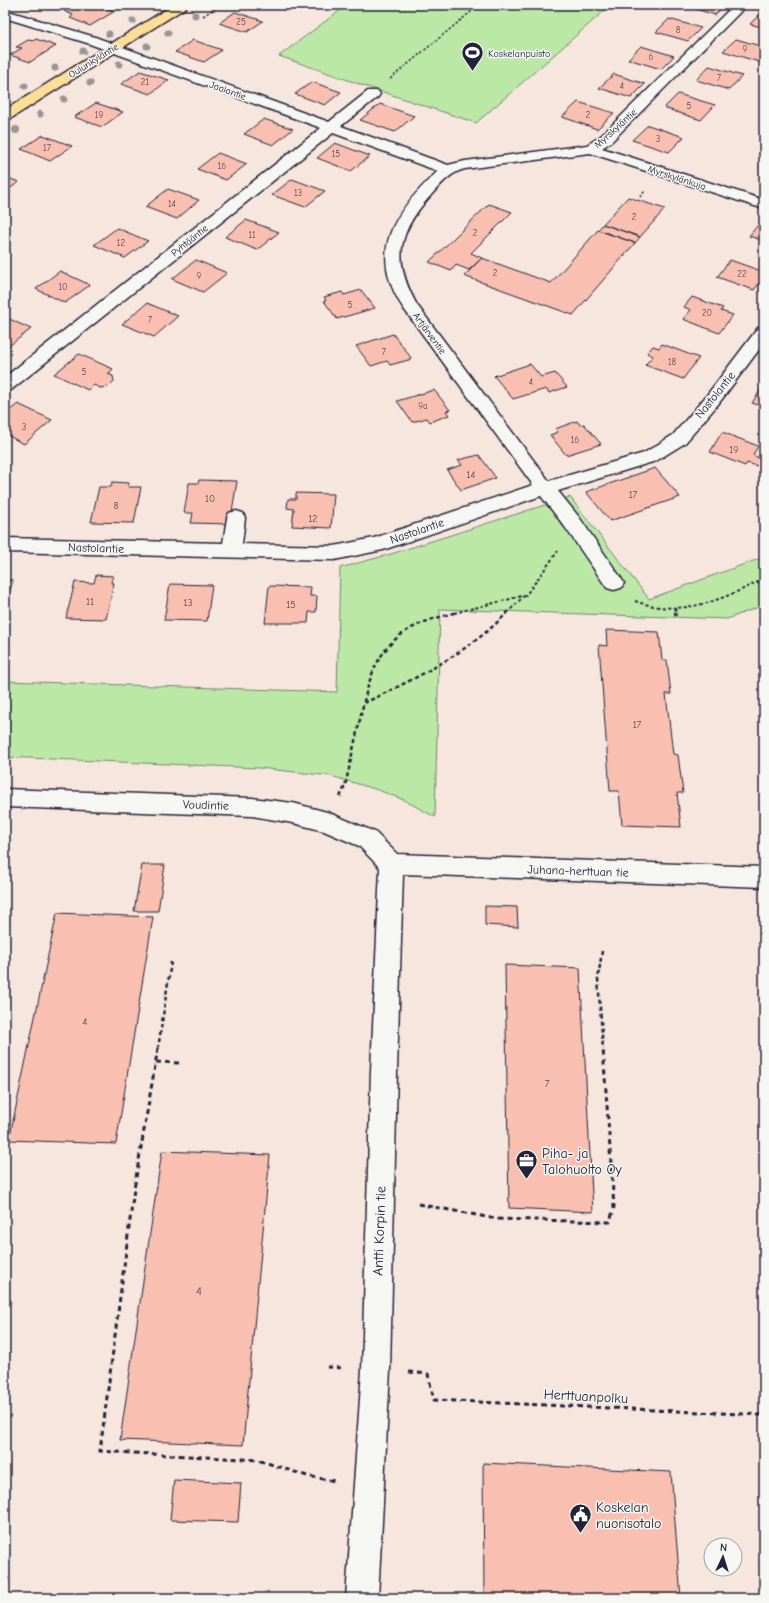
<svg xmlns="http://www.w3.org/2000/svg" width="769" height="1603" viewBox="0 0 769 1603" font-family="'Comic Neue',sans-serif">
<rect width="100%" height="100%" fill="#f7e6de"/>
<filter id="ink" filterUnits="userSpaceOnUse"><feTurbulence type="fractalNoise" baseFrequency=".025" numOctaves="2"/><feDisplacementMap in="SourceGraphic" scale="8" xChannelSelector="R" yChannelSelector="G"/><feConvolveMatrix kernelMatrix="1 2 1 2 8 2 1 2 1" color-interpolation-filters="sRGB"/></filter>
<g filter="url(#ink)">
<path fill="#bce8a6" stroke="#6f8570" d="M347,5H611L476,123L365,86L279,56Z
M570,497L649,599L764,557V605L727,619L440,609L435,817L404,800L378,790L331,776L259,768L5,757V681L337,692L340,568L391,554Z"/>
<path fill="#f9bfb0" stroke="#22223b" d="M76,5H99L115,11L90,26L70,18L73,15L64,11Z
M687,5H724L715,15L686,6Z
M235,12L263,21L247,32L219,23Z
M762,12L764,13V28L750,24Z
M669,19L701,28L688,41L656,32Z
M36,39L56,46L30,62L10,55L22,48L16,47L28,40L33,41Z
M736,39L764,47V56L759,62L723,51Z
M193,40L222,50L204,62L175,52Z
M641,46L674,56L661,69L628,59Z
M709,66L742,76L729,90L696,80Z
M140,71L169,80L150,94L121,84Z
M614,74L645,84L631,98L599,88Z
M312,82L341,92L325,105L295,94Z
M678,94L715,105L701,120L664,108Z
M578,102L614,113L597,129L562,117Z
M96,103L123,112L102,127L74,117Z
M380,104L414,116L395,132L360,120Z
M264,119L293,129L273,145L244,134Z
M648,125L684,137L669,152L632,140Z
M43,135L72,146L50,161L21,149Z
M335,143L370,156L351,171L317,158Z
M218,153L247,164L226,180L197,169Z
M5,177L19,182L5,192Z
M292,179L325,191L305,207L272,195Z
M168,189L199,200L177,219L145,207Z
M628,197L665,209L640,237L603,224Z
M489,204L512,212L471,253L482,258L469,270L456,265L451,271L429,262Z
M246,220L279,232L257,250L225,237Z
M762,220H764V241L749,236Z
M603,224L640,237L635,243L598,230Z
M117,228L148,241L125,258L94,245Z
M598,230L635,243L573,315L464,276L482,258L551,283Z
M196,260L227,273L203,292L172,279Z
M730,260L764,272V277L754,290L717,277Z
M60,271L90,285L65,303L36,289Z
M361,290L375,308L337,319L324,301L326,300L324,297L342,292L344,295Z
M692,297L723,308L721,311L733,315L719,333L683,319L691,310L684,307Z
M147,303L178,316L154,337L122,324Z
M5,317L31,329L5,349Z
M393,334L412,359L390,365L387,361L371,366L356,346Z
M662,344L699,358L683,379L645,365L653,356L647,353L653,346L659,348Z
M79,354L113,369L108,374L113,376L114,381L108,387L100,388L94,385L88,390L54,374Z
M530,364L541,377L555,373L567,387L549,393L546,389L513,399L494,376Z
M764,385V407L752,403Z
M434,390L450,410L446,411L449,415L430,422L427,418L412,422L397,401Z
M18,404L52,420L24,444L5,434V414Z
M577,421L580,425L584,424L601,444L566,455L550,435L558,432L555,429Z
M722,432L758,446L753,455L761,459L757,466L747,463L745,466L710,452Z
M479,455L496,478L461,490L447,470L462,465L458,460Z
M655,468L680,497L610,521L586,492Z
M199,480L237,481L230,524L191,523L193,513H184L189,483H198Z
M112,482L129,483L128,487H141L134,523L91,522L99,487H111Z
M296,493L334,494L331,528L292,526L294,509L287,508L288,499H296Z
M96,575L113,576L111,583H114L106,619L66,618L75,582L94,583Z
M5,580H13L5,609Z
M170,584L212,585L207,621L164,620Z
M269,586L311,587L310,596H317L316,612H309L308,623H265Z
M606,630L659,632L662,660H667L671,694H666L673,754L678,755L683,793H677L681,827L622,825L619,791H610L599,645L607,646Z
M142,865H165L158,911H134Z
M485,906L517,907L518,927L485,925Z
M57,913L153,917L116,1144L9,1140Z
M505,965L580,968L593,1212L509,1208Z
M162,1151L270,1155L243,1445L120,1440Z
M483,1463L671,1472L681,1598H484Z
M174,1480L241,1483L238,1522L170,1520Z"/>
<g fill="none" stroke-linecap="round" stroke-linejoin="round">
<defs>
<path id="minor" d="M734,5H747L611,142L602,148L764,200V209L590,153L465,169C451,172 441,184 432,194C397,232 392,260 417,305L549,481L644,453L673,435L707,395L758,328L764,327V343L719,403L685,443L656,461L558,491L579,517L621,578L624,583L621,588L614,590L607,588L565,527L541,496L383,550L334,560L5,552V538L223,543L227,518L229,513L236,511L243,513L245,518L242,544L334,546L374,538L533,485L404,309C366,252 394,212 438,171L333,133L11,390L5,392V377L321,128L87,43L5,18V10L95,37L329,122L368,91H378L380,94L378,97L341,126L448,165L465,161L587,145L601,136Z
M5,789L252,798L293,803L327,812L375,832L397,854L764,867V887L403,874L397,1071L390,1370L378,1598H346L362,1370L371,1071L380,868L359,846L324,831L293,823L252,816L5,807Z"/>
<path id="major" d="M173,5H187L185,8L10,119L5,120V110Z"/>
</defs>
<use href="#minor" stroke="#22223b" stroke-width="3"/>
<use href="#major" stroke="#22223b" stroke-width="3"/>
<path stroke="#22223b" stroke-width="1.5" stroke-dasharray="2.5 2" stroke-linecap="butt" d="M203,16L220,5
M390,79L479,5
M640,197L645,191"/>
<path stroke="#22223b" stroke-width="2" stroke-dasharray="3 2.5" stroke-linecap="butt" d="M758,582L764,593
M635,601C683,618 721,600 764,579
M675,608L676,613
M454,613L526,595L558,551
M507,613L525,595"/>
<path stroke="#22223b" stroke-width="2.5" stroke-dasharray="4 3" stroke-linecap="butt" d="M675,612L676,617
M364,703C415,679 468,653 508,612
M340,797L345,786C350,765 354,744 359,724C367,687 373,651 408,630C423,621 440,617 457,612
M602,951L598,979L603,1049
M158,1049L171,962"/>
<path stroke="#22223b" stroke-width="3" stroke-dasharray="5 4" stroke-linecap="butt" d="M158,1048L134,1189L100,1451L258,1460L307,1476L335,1481
M156,1062L180,1063
M418,1204L497,1219L610,1222L614,1207L603,1048
M327,1367L343,1368
M409,1372L428,1374L434,1400L764,1415"/>
<use href="#minor" fill="#f6f6f2" fill-rule="evenodd"/>
<use href="#major" fill="#fdde96" fill-rule="evenodd"/>
</g>
<g fill="#979693">
<circle cx="195" cy="15" r="3.5"/>
<circle cx="133" cy="21" r="3.5"/>
<circle cx="168" cy="33" r="3.5"/>
<circle cx="109" cy="34" r="3.5"/>
<circle cx="147" cy="46" r="3.5"/>
<circle cx="83" cy="51" r="3.5"/>
<circle cx="119" cy="64" r="3.5"/>
<circle cx="55" cy="68" r="3.5"/>
<circle cx="90" cy="83" r="3.5"/>
<circle cx="25" cy="86" r="3.5"/>
<circle cx="64" cy="99" r="3.5"/>
<circle cx="40" cy="114" r="3.5"/>
<circle cx="16" cy="130" r="4"/>
</g>
</g>
<defs>
<symbol id="stadium-pin" viewBox="-11 -11 22 30"><path d="M0 17L-7.5 6A9.5 9.5 0 1 1 7.5 6Z" fill="#22223b" stroke="#f6f6f2"/><path d="M0-5a6.5 5 0 1 0 0 10a6.5 5 0 1 0 0-10ZM-3.5-1.8h7v3.6h-7Z" fill="#fff"/></symbol>
<symbol id="office-pin" viewBox="-11 -11 22 30"><path d="M0 17L-7.5 6A9.5 9.5 0 1 1 7.5 6Z" fill="#22223b" stroke="#f6f6f2"/><path d="M-6-3h4V-5.5h4V-3h4V5H-6ZM-1-4.5V-3h2v-1.5ZM-6 0V1H6V0Z" fill="#fff"/></symbol>
<symbol id="civic-pin" viewBox="-11 -11 22 30"><path d="M0 17L-7.5 6A9.5 9.5 0 1 1 7.5 6Z" fill="#22223b" stroke="#f6f6f2"/><path d="M-.6-6.5H3V-4.5H.6V-3L4-1V1h2V6H-6V1h2V-1L-.6-3ZM-1.2 2.5V6h2.4V2.5Z" fill="#fff"/></symbol>
</defs>
<g fill-rule="evenodd">
<use href="#stadium-pin" x="460" y="40" width="25" height="34"/>
<use href="#office-pin" x="514" y="1148" width="25" height="34"/>
<use href="#civic-pin" x="568" y="1502" width="25" height="34"/>
</g>
<g text-anchor="middle" stroke-width="3" stroke-linejoin="round" paint-order="stroke">
<g font-size="9" fill="#584958">
<text x="241" y="25">25</text>
<text x="678" y="33">8</text>
<text x="745" y="52">9</text>
<text x="651" y="60">6</text>
<text x="719" y="81">7</text>
<text x="145" y="85">21</text>
<text x="622" y="89">4</text>
<text x="689" y="109">5</text>
<text x="99" y="118">19</text>
<text x="588" y="118">2</text>
<text x="658" y="142">3</text>
<text x="47" y="151">17</text>
<text x="336" y="157">15</text>
<text x="222" y="169">16</text>
<text x="298" y="196">13</text>
<text x="172" y="207">14</text>
<text x="634" y="220">2</text>
<text x="475" y="236">2</text>
<text x="252" y="238">11</text>
<text x="121" y="246">12</text>
<text x="495" y="276">2</text>
<text x="742" y="277">22</text>
<text x="199" y="279">9</text>
<text x="63" y="290">10</text>
<text x="350" y="308">5</text>
<text x="707" y="316">20</text>
<text x="150" y="323">7</text>
<text x="384" y="355">7</text>
<text x="672" y="365">18</text>
<text x="84" y="375">5</text>
<text x="531" y="385">4</text>
<text x="423" y="409">9a</text>
<text x="24" y="430">3</text>
<text x="575" y="443">16</text>
</g>
<g font-size="10" fill="#22223b" stroke="#f6f6f2" text-anchor="start">
<text x="488" y="57">Koskelanpuisto</text>
</g>
<g font-size="10" fill="#22223b" stroke="#f6f6f2">
<text transform="translate(93 60) rotate(-32)" y="4">Oulunkyläntie</text>
<text transform="translate(228 90) rotate(20)" y="4">Jaalantie</text>
<text transform="translate(615 128) rotate(-42)" y="4">Myrskyläntie</text>
<text transform="translate(677 177) rotate(18)" y="4">Myrskylänkuja</text>
<text transform="translate(189 240) rotate(-39)" y="4">Pyhtääntie</text>
<text transform="translate(430 333) rotate(54)" y="4">Artjärventie</text>
</g>
<g font-size="10" fill="#584958">
<text x="734" y="453">19</text>
<text x="471" y="478">14</text>
<text x="633" y="498">17</text>
<text x="210" y="502">10</text>
<text x="116" y="509">8</text>
<text x="313" y="522">12</text>
<text x="90" y="605">11</text>
<text x="188" y="606">13</text>
<text x="291" y="608">15</text>
<text x="637" y="728">17</text>
<text x="85" y="1025">4</text>
<text x="547" y="1087">7</text>
</g>
<g font-size="12" fill="#22223b" stroke="#f6f6f2">
<text transform="translate(715 395) rotate(-51)" y="4">Nastolantie</text>
<text transform="translate(417 531) rotate(-19)" y="4">Nastolantie</text>
<text transform="translate(96 548) rotate(2)" y="4">Nastolantie</text>
<text transform="translate(206 805) rotate(2)" y="4">Voudintie</text>
<text transform="translate(578 871) rotate(2)" y="4">Juhana-herttuan tie</text>
</g>
<g font-size="12" fill="#584958">
<text x="199" y="1295">4</text>
</g>
<g font-size="14" fill="#22223b" stroke="#f6f6f2" text-anchor="start">
<text x="542" y="1158">Piha- ja<tspan x="542" dy="16">Talohuolto Oy</tspan></text>
<text x="596" y="1512">Koskelan<tspan x="596" dy="16">nuorisotalo</tspan></text>
</g>
<g font-size="14" fill="#22223b" stroke="#f6f6f2">
<text transform="translate(379 1231) rotate(-88)" y="5">Antti Korpin tie</text>
<text transform="translate(586 1396) rotate(3)" y="5">Herttuanpolku</text>
</g>
</g>
<rect width="769" height="1603" fill="none" stroke="#f6f6f2" stroke-width="20"/>
<rect x="10" y="10" width="749" height="1583" fill="none" stroke="#22223b" stroke-width="1.5" filter="url(#ink)"/>
<g transform="translate(723 1557) rotate(4)"><circle r="19" fill="#f6f6f2" stroke="#a1a1a9"/>
<path d="M0-3L7 15L0 10L-7 15Z" fill="#22223b"/>
<text y="-6" font-size="11" font-weight="bold" text-anchor="middle" fill="#22223b">N</text>
</g>
</svg>
